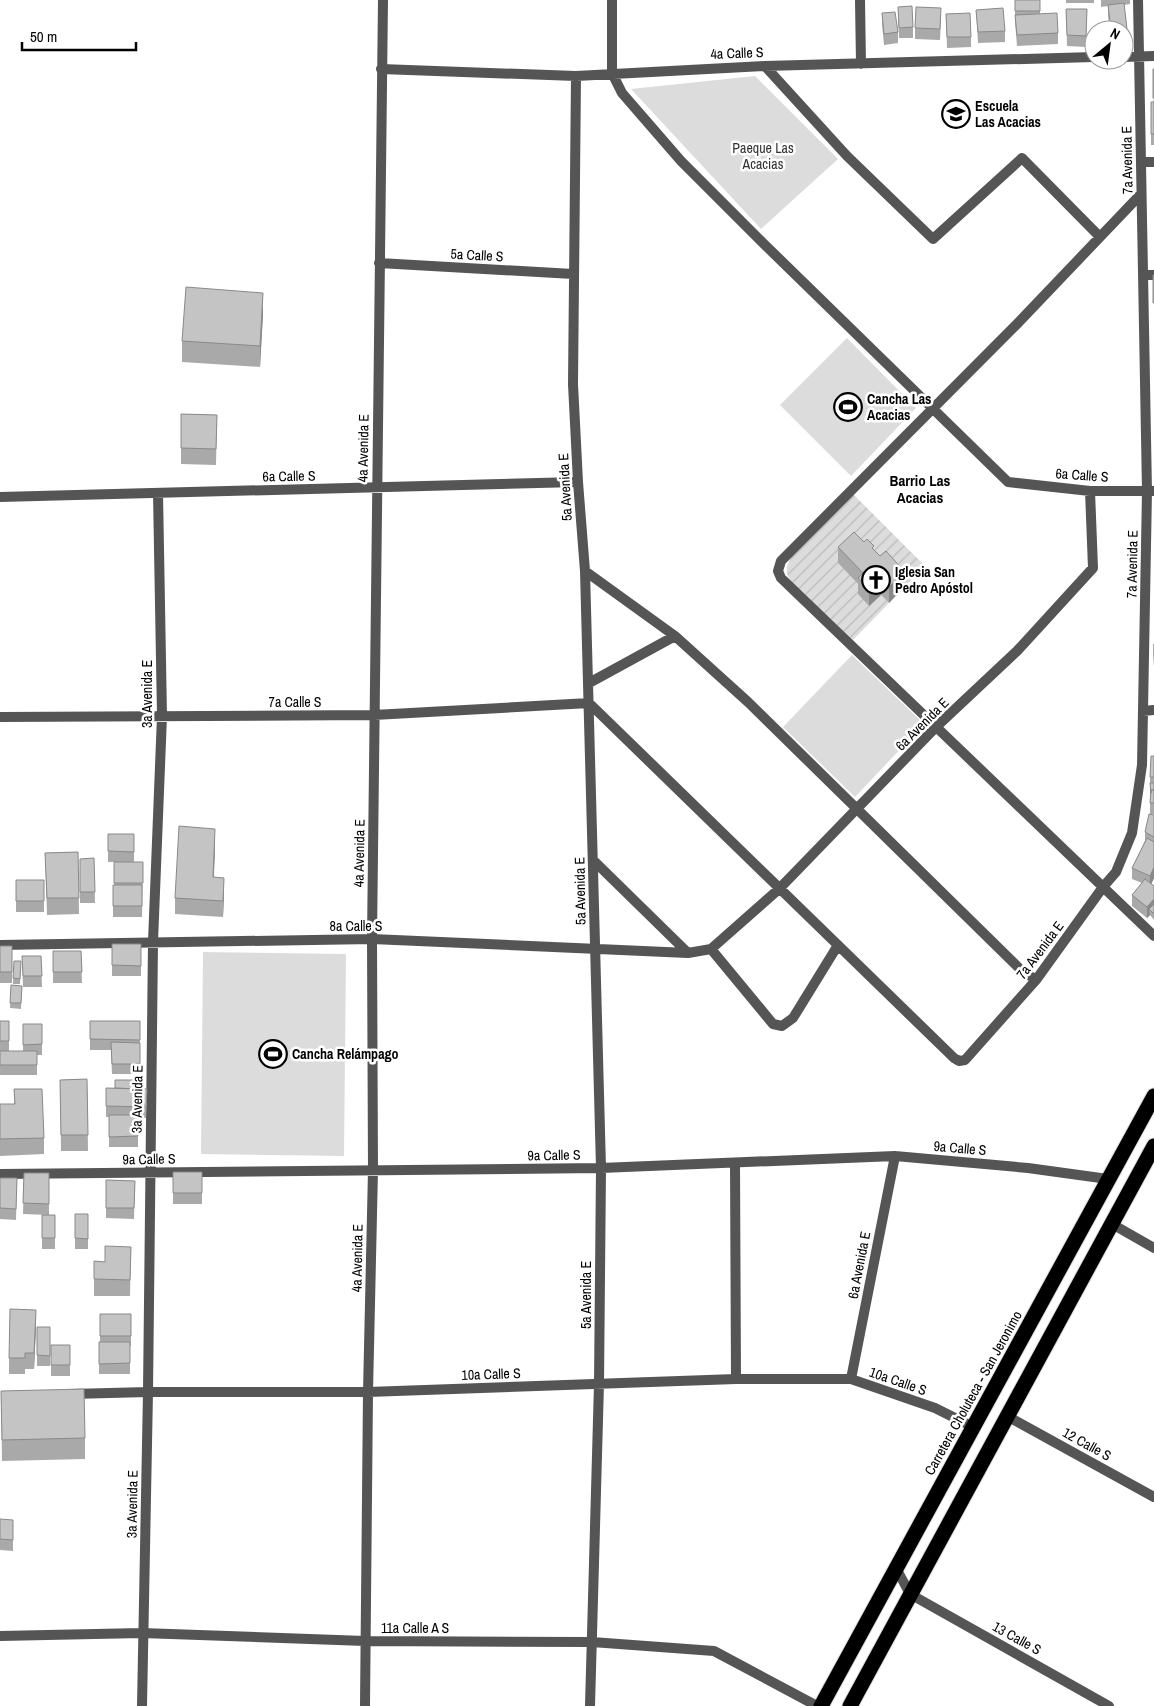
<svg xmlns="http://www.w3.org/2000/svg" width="1154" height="1706" viewBox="0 0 1154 1706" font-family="'Archivo Narrow',sans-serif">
<defs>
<pattern id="garden-furrows" width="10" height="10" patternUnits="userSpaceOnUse" patternTransform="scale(1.25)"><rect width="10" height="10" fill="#dcdcdc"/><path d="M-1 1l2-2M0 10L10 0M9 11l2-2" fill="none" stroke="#bbb"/></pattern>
</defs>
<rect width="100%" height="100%" fill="#fff"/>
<path fill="#dcdcdc" d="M755,76L838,159L761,229L631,89Z
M847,338L916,408L851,476L780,405Z
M852,655L924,724L855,797L783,727Z
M203,952L346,954L344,1156L201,1154Z"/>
<path fill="url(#garden-furrows)" d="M853,494L925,566L904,587L838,563L863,589L869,606L881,595L889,603L853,640L792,582C785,574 785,568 791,558Z"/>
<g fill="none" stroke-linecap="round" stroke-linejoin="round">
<defs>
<path id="highway" d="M821,1706L1154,1096
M850,1706L1154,1146"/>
</defs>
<use href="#highway" stroke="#dbdbdb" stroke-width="17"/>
<path stroke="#555" stroke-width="10" d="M612,0V73L622,93L681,161L763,243L1008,482L1090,491H1154
M860,0L861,64
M1124,57L1154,56
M765,66L847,156L933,239L1022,158L1100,237
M381,69L576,76L765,66L1094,57
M576,76L573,384L578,482L585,571L601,1168L599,1384L590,1706
M1141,162H1154
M1141,194L1017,324L781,561L778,571L781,578L1154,936
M379,263L573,274
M1143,275H1154
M0,497L578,482
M585,571L675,636L748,702L1020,969L1036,980
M589,683L675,636
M1143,711L1154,710
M0,717L374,715L589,703L954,1058L959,1061L965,1060L1036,980L1103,887L1116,872L1132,833L1142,765L1147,491L1138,0
M593,860L688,953
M0,945L372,939L688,953L711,949
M711,949L779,889L936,727L1017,651L1093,568L1090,491
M711,949L773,1024L782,1026L793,1018L838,945
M735,1163L736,1379
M0,1174L601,1168L895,1156L1028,1168L1108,1179
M1112,1224L1154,1248
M851,1379L895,1156
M71,1394L148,1392H368L736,1379H851L935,1408L973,1427
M1007,1416L1154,1497
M896,1568L910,1594L1109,1706
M0,1636L142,1633L365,1641L592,1642L714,1651L817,1706
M142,1706L148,1392L153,942L162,716L158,493
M365,1706L368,1392L373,1170L372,939L383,0"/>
<use href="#highway" stroke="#000" stroke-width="15"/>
</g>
<path fill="#a9a9a9" d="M1015,0H1040V14L1058,33V44L1017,46L1015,22Z
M1066,0H1094V3H1066Z
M1101,0H1130V4L1124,5L1127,29V39L1124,40V30H1110L1108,16V6L1101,7Z
M898,7L913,27V38H899Z
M1066,9H1087L1086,47L1067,46Z
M976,10L1005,31V42L978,43Z
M882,13L898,32V43L884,45L882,24Z
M946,14L971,37V47L947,48Z
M941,19L940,40L915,39V28Z
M1153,69L1154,145H1151V102H1153Z
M263,314L260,367L182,362V341Z
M181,414L217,415L216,465L181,464Z
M864,542L874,550L904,587L889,603L881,595L869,606L858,594V584L838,563V547Z
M1153,644H1154V667L1153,655Z
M1154,756V814H1150V777Z
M1154,815V878L1151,884L1154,886V920L1150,915L1147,918L1132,906V895L1142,883L1132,879V868L1145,841V832Z
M108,834H134V862H143L142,917H113V885H114V862H108Z
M215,845L214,877L224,894L223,917L175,914V898Z
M78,852L79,914L47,915L45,853Z
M94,858L95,903H80V859Z
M16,880H44V912H16Z
M112,944H141V976H112Z
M0,946H12V983H0Z
M53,951H81L82,983H53Z
M22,956H41L42,987H23Z
M14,961H21L20,984H13Z
M11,985L22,986L21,1009L10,1008Z
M0,1021H9V1051H23V1024H42V1055H37V1075H0Z
M90,1021H140V1074H112L111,1050H90Z
M87,1079L88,1151H61L60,1080Z
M106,1088L147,1089L146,1118H138V1147H109V1117H106Z
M14,1089L44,1138V1154L0,1156V1104H14Z
M173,1172H202V1204H173Z
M24,1173H49V1215L23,1214Z
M0,1178H17L16,1220L0,1219Z
M106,1180L135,1181L134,1219L106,1218Z
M75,1214H88V1249H75Z
M42,1215H55V1249H42Z
M131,1247L130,1296H94V1261L105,1262Z
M100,1314H131V1346H130V1374H99V1342H100Z
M36,1326L34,1369H25V1374H9V1358Z
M37,1327H50V1366H37Z
M51,1345H70V1376H51Z
M1,1391L85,1438V1459L2,1461Z
M0,1519L13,1530V1551L0,1550Z"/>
<path fill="#898989" d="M263,293V314L260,367V346Z
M904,571V587L889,603V587Z
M881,579V595L869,606V590Z
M215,829V845L213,893V877Z
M1154,867V878L1150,887V876Z
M224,878V894L223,917V901Z
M1154,899V910L1149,909L1150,915L1147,918V907Z
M36,1310V1326L34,1369V1353Z"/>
<path fill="#c4c4c4" stroke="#898989" d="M1015,0H1040V11H1015Z
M1124,3L1127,29L1111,30L1108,5Z
M912,6L913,27L899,28L898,7Z
M916,7L941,8L940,29L915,28Z
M1003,8L1005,31L978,32L976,10Z
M1066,9H1087L1086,36L1067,35Z
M895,12L898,32L884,34L882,13Z
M970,13L971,37H947L946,14Z
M1057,13L1058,33L1017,35L1015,15Z
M1153,69H1154V98H1153Z
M1151,102H1154V134H1151Z
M1153,275H1154V303H1153Z
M186,287L263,293L260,346L182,341Z
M181,414L217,415L216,449L181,448Z
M854,532L864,542L867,539L874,546L872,548L880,556L886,551L904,571L889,587L881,579L869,590L858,578L863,573L838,547Z
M1151,756H1154V777H1150Z
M1150,783H1154V790H1151V793Z
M1151,790H1154V803H1150Z
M1149,814L1154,815V837L1145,832Z
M179,826L215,829L213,877L224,878L223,901L175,898Z
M108,834H134V852L108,851Z
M1147,838L1154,842V867L1150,876L1132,868Z
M78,852L79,898H47L45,853Z
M94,858L95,892H80V859Z
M114,862H143V883H114Z
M1145,879L1154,886V899L1147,907L1132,895Z
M16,880H44V901H16Z
M113,885H142V906H113Z
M1154,904V914L1149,909Z
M112,944H141V966L112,965Z
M0,946H12V972H0Z
M53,951H81L82,972H53Z
M22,956H41L42,976H23Z
M14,961H21L20,979L13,978Z
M11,985L22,986L21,1003H10Z
M0,1021H9V1041H0Z
M90,1021H140V1040L90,1039Z
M23,1024H42V1044L23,1045Z
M111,1042L140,1043V1064H112Z
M0,1051H37V1065H0Z
M87,1079L88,1135H61L60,1080Z
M115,1080H133L134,1089L115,1088Z
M106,1088L147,1089L146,1107L106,1106Z
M14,1089H42L44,1138L0,1139V1104H15Z
M109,1115H138V1136L109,1137Z
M173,1172H202V1193H173Z
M24,1173H49V1204L23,1203Z
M0,1178H17L16,1209L0,1208Z
M106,1180L135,1181L134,1208H106Z
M75,1214H88V1239L75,1238Z
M42,1215H55V1238H42Z
M105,1246L131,1247L130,1280L94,1279V1261L105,1262Z
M10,1309L36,1310L34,1353H25V1358H9Z
M100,1314H131V1336H100Z
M37,1327H50V1356L37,1355Z
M99,1342H130V1363L99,1364Z
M51,1345H70V1365H51Z
M84,1389L85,1438L2,1440L1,1391Z
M0,1519L13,1520V1540L0,1539Z"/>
<defs>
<symbol id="school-ring" viewBox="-11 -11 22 22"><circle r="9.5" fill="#fff" stroke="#000" stroke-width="1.5"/><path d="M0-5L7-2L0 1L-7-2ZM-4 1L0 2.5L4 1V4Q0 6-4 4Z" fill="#000"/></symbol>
<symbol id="stadium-ring" viewBox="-11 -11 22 22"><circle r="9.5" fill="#fff" stroke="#000" stroke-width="1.5"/><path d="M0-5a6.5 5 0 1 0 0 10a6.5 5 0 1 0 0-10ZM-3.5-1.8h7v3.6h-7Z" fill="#000"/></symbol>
<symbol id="church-ring" viewBox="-11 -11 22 22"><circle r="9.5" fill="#fff" stroke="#000" stroke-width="1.5"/><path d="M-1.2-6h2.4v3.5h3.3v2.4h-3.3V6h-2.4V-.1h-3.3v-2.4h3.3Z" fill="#000"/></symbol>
</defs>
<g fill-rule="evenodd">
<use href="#school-ring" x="940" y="98" width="32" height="32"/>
<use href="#stadium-ring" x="832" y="391" width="32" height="32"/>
<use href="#church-ring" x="860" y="564" width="32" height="32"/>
<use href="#stadium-ring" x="257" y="1038" width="32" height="32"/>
</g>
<g text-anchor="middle" stroke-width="5" stroke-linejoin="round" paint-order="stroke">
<g font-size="14" fill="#000" stroke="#fff">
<text transform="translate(737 53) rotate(-2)" y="5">4a Calle S</text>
<text transform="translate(1127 160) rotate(-91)" y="5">7a Avenida E</text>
<text transform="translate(477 255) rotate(3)" y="5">5a Calle S</text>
<text transform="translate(363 448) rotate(-89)" y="5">4a Avenida E</text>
<text transform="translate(1082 475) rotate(4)" y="5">6a Calle S</text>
<text transform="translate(289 476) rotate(-1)" y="5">6a Calle S</text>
<text transform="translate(565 487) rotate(-93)" y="5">5a Avenida E</text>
<text transform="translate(1132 564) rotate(-89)" y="5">7a Avenida E</text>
<text transform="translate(147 694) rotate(-90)" y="5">3a Avenida E</text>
<text x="295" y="707">7a Calle S</text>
<text transform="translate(922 724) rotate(-45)" y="5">6a Avenida E</text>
<text transform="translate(359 853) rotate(-89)" y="5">4a Avenida E</text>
<text transform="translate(580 891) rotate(-91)" y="5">5a Avenida E</text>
<text x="356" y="931">8a Calle S</text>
<text transform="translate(1040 950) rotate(-53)" y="5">7a Avenida E</text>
<text transform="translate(137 1099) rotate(-89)" y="5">3a Avenida E</text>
<text transform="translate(960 1148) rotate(5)" y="5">9a Calle S</text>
<text transform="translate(554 1155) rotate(-1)" y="5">9a Calle S</text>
<text transform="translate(149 1159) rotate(-1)" y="5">9a Calle S</text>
<text transform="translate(357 1258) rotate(-89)" y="5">4a Avenida E</text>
<text transform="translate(859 1265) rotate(-79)" y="5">6a Avenida E</text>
<text transform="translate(586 1295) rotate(-90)" y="5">5a Avenida E</text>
<text transform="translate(491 1374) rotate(-2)" y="5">10a Calle S</text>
<text transform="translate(898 1381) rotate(19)" y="5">10a Calle S</text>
<text transform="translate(973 1393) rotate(-61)" y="5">Carretera Choluteca - San Jeronimo</text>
<text transform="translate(1087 1444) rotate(29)" y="5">12 Calle S</text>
<text transform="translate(132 1504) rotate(-89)" y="5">3a Avenida E</text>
<text x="415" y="1633">11a Calle A S</text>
<text transform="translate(1017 1638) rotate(29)" y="5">13 Calle S</text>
</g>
<g font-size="14" font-weight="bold" fill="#000" stroke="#fff" text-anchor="start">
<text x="975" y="111">Escuela<tspan x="975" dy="16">Las Acacias</tspan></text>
<text x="867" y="404">Cancha Las<tspan x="867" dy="16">Acacias</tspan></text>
<text x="895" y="577">Iglesia San<tspan x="895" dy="16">Pedro Apóstol</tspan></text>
<text x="292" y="1059">Cancha Relámpago</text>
</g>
<g font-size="14" fill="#333" stroke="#fff">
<text x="763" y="153">Paeque Las<tspan x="763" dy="16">Acacias</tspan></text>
</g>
<g font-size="15" font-weight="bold" fill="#000" stroke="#fff">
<text x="920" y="486">Barrio Las<tspan x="920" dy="17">Acacias</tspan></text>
</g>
</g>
<g transform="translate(1109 45) rotate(29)"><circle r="24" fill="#ffffff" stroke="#999999"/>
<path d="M0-4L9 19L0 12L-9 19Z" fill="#000000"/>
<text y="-8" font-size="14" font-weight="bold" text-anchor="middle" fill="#000000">N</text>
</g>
<path d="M22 42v8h114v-8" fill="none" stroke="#000000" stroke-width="2.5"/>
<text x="30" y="42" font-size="15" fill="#000000" stroke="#ffffff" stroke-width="4" paint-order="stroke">50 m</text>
</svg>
